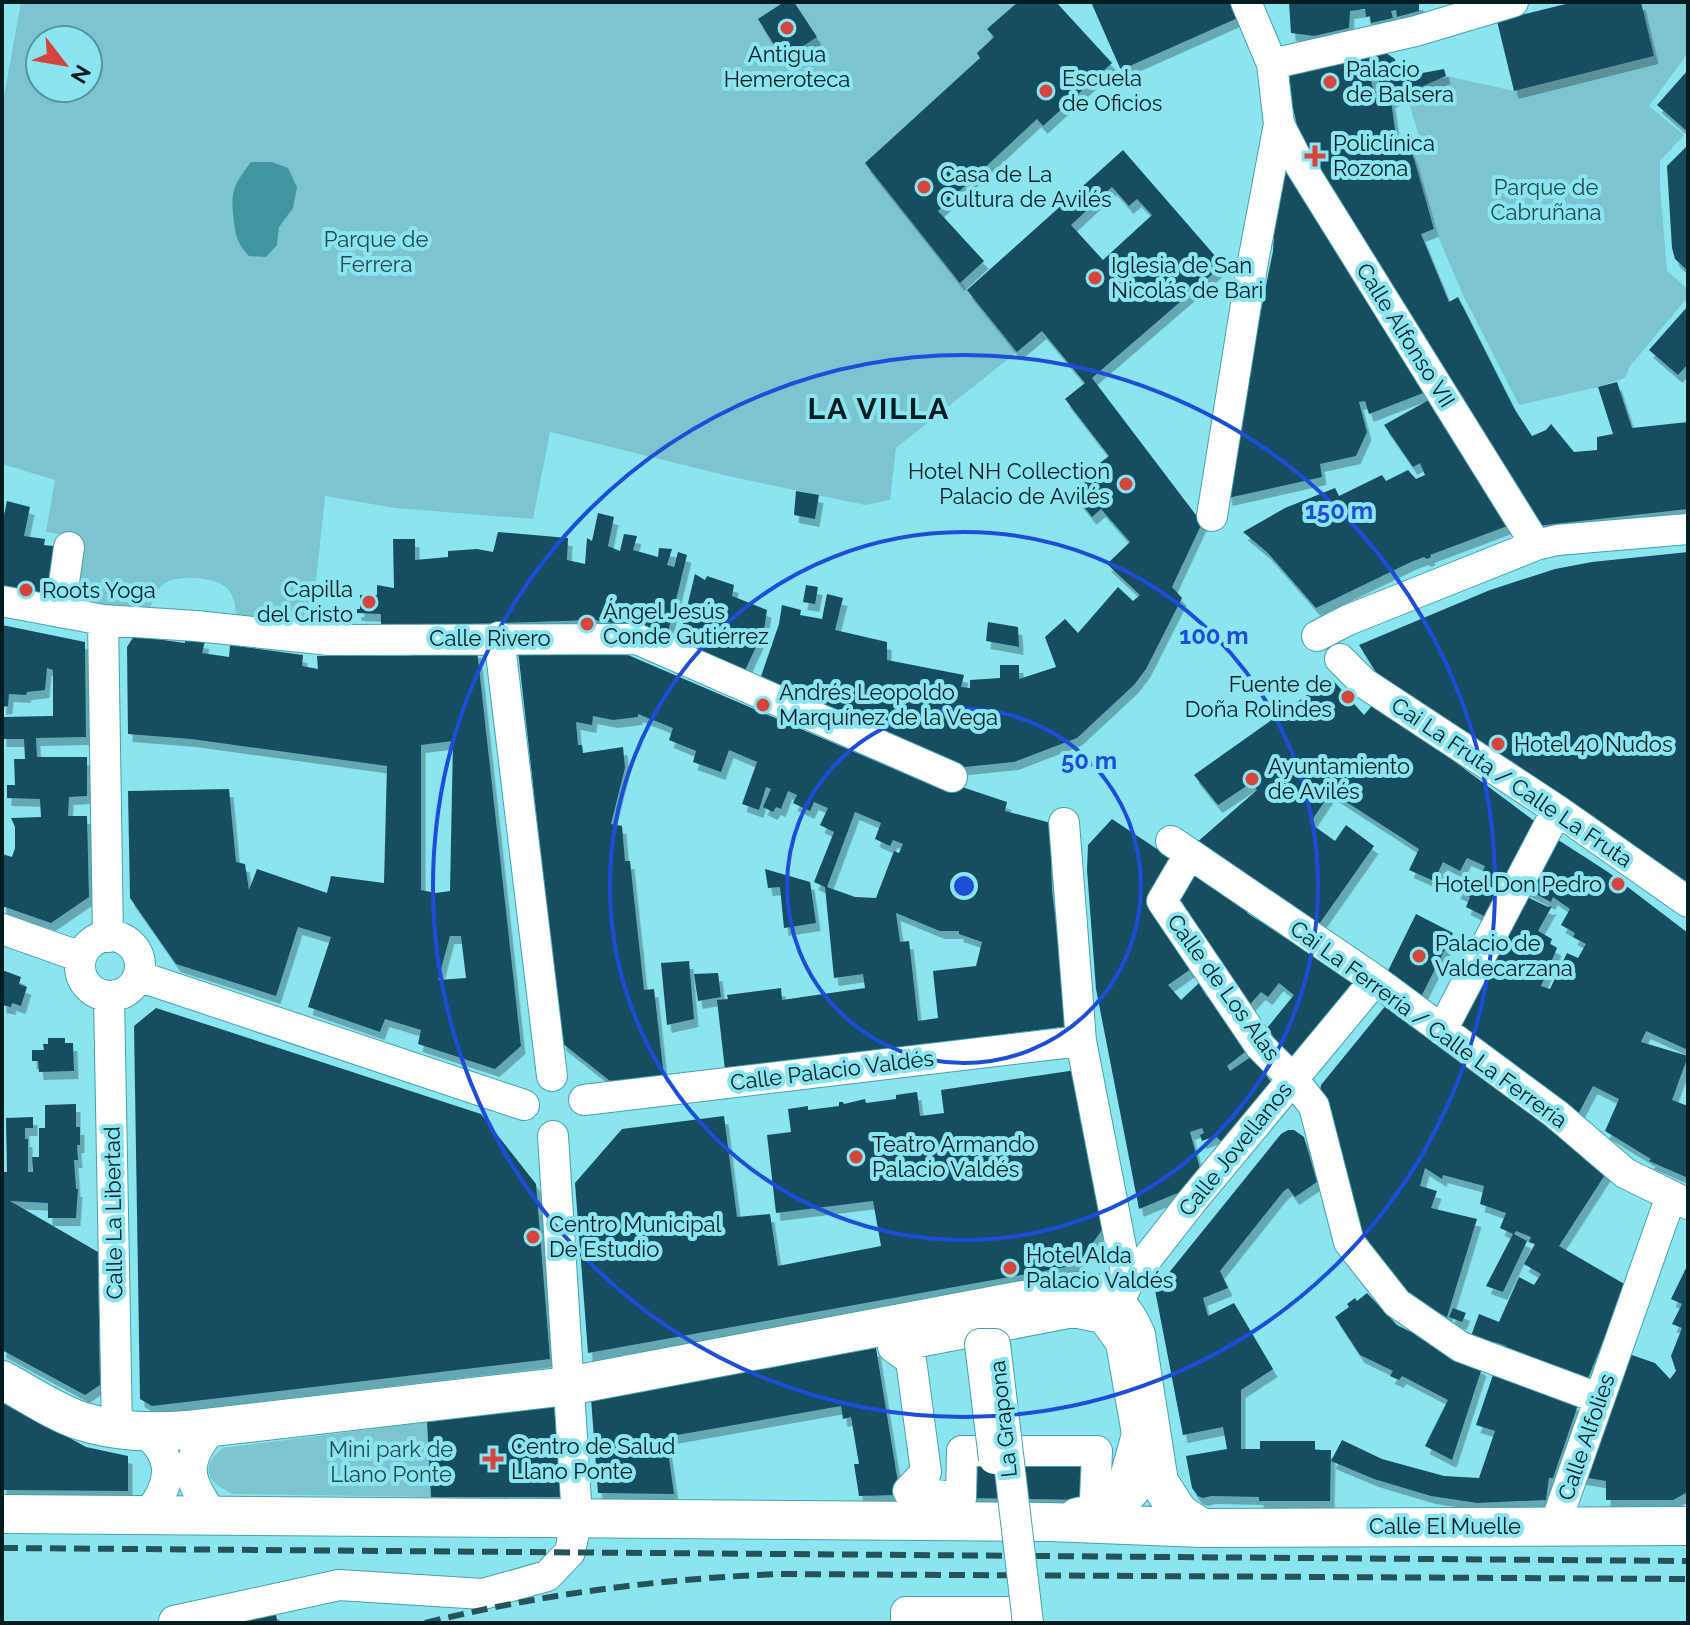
<svg xmlns="http://www.w3.org/2000/svg" width="1690" height="1625" viewBox="0 0 1690 1625" font-family="Raleway,sans-serif">
<defs>
<filter id="shadow"><feDropShadow dx="4.5" dy="8" stdDeviation="0" flood-color="#0004"/></filter>
</defs>
<rect width="100%" height="100%" fill="#8be5f1"/>
<path fill="#7cc5d0" fill-rule="evenodd" d="M21,2H1018L988,29L994,37L977,53L980,58L866,163L1017,352L896,448L890,500L865,505L728,476L550,432L533,519L395,508L325,496L314,601V627L237,618C235,608 235,596 227,588C214,576 175,574 162,585C157,590 154,600 150,607L69,602L80,538L46,532L55,480L2,464V107ZM40,40H88V88H40Z
M1641,2H1688V53L1649,106L1684,135L1660,161V185L1667,271L1688,289V297L1630,366L1625,378L1598,387L1519,405L1463,295L1437,234L1411,152L1419,148V136L1406,93L1446,76L1514,91L1654,56Z
M427,1422L431,1497L233,1494C208,1483 198,1468 223,1448Z"/>
<path fill="#4195a0" d="M251,162H272L288,168L297,187L293,208L279,227L277,245L266,257L249,256C238,244 236,238 234,222C230,192 233,186 251,162Z"/>
<path fill="#164d61" fill-rule="evenodd" filter="url(#shadow)" d="M784,2H794L817,37L783,59L758,19Z
M1018,2H1056L1112,63L1043,126L1037,119L938,211L984,261L960,283L865,163L980,58L977,53L994,37L987,29Z
M1091,2H1234L1240,17L1123,69L1120,68Z
M1289,2H1419V11L1397,17L1396,10L1391,11L1393,18L1371,23L1370,16L1366,17L1365,9L1350,11L1349,28L1314,36L1291,33Z
M1574,2H1641L1654,56L1514,91L1497,21Z
M1386,53L1395,59L1396,67L1388,77L1371,81L1374,92L1378,91L1379,81L1444,69L1446,76L1391,100L1398,151L1409,146L1414,159L1434,229L1421,234L1449,302L1458,297L1515,410L1532,436L1546,430L1551,424L1574,452L1597,450V437L1613,434L1598,387L1617,382L1632,428L1688,422V509L1528,527L1305,164L1289,89L1290,74Z
M1688,70V132L1657,105Z
M1688,145V271L1675,259L1672,248L1667,166Z
M1123,150L1223,265L1092,378L1202,523L1172,587L1182,598L1146,669L1134,685L1077,738L1014,762L945,769L921,758L922,746L895,740L785,687L781,696L758,685L779,624L782,605L801,610L800,615L822,619L827,594L843,598L835,630L887,642V660L964,675L961,687L970,688V680L1000,678V665H1019V679L1056,667L1045,637L1065,619L1078,633L1118,587L1133,601L1140,595L1107,564L1130,542L1101,509L1092,517L1073,493L1081,487L1076,481L1109,456L1065,399L1085,383L1042,331L1017,352L967,290ZM1112,187L1129,206L1137,199L1152,215L1103,260L1071,225Z
M1296,168L1431,390L1369,414L1365,401L1359,402L1367,432L1356,456L1320,464L1322,477L1228,498L1226,483L1273,251L1278,170Z
M1688,306V364L1678,375L1649,350Z
M1436,396L1510,525L1430,555L1431,557L1427,559L1424,557L1411,562L1316,608L1267,552L1243,532L1285,508L1335,488L1339,496L1382,475L1386,481L1408,470L1416,479L1425,475L1420,463L1413,467L1384,425Z
M796,491L819,495L815,519L794,515Z
M7,501L30,507L24,536L45,539L44,545L62,547L55,597L2,589V524Z
M598,513L614,517L608,546L620,551L624,534L637,536L633,550L658,557L659,548L672,549L667,565L674,567L678,552L687,555L666,640L621,624L593,620L381,627V614L357,613V609H360V595H377V585L394,588L393,539H415V560L448,557V551L477,549L493,552L498,532L568,538L567,560L585,564L587,538L592,541Z
M1688,552V897L1384,685L1359,645L1490,590L1555,569L1592,562Z
M695,574L705,580L707,576L734,585L732,596L767,610L764,630L740,681L677,649Z
M806,585L818,587L815,604L803,602Z
M988,622L1018,627L1019,647L986,641Z
M2,625L85,642L86,737L36,738L37,757H87V796L69,797L68,816H87L89,897L51,923L2,906V854L12,857L15,848V827L11,818L41,817L40,799L7,798V785H15L14,759H25L24,739H2V717L53,716V670L47,668L45,690L27,692L26,695L9,694L8,706L2,707Z
M134,636L185,643V638L205,641L202,653L229,657L230,645L303,655L302,666L318,669L317,656H409L444,648L477,650L521,1046L495,1069L418,1044L421,1030L385,1019L380,1032L308,1007L331,937L298,927L276,996L176,964L130,898L128,791L229,789L236,862L245,864L249,890L257,869L327,893L331,876L384,883L387,766L191,739L128,734L127,647ZM453,741L450,891L436,893L421,890V745ZM450,936H461L466,978L438,980Z
M518,651L621,652L943,790L947,782L1007,802L1005,811L1055,824L1051,863L1052,891L1068,1026L725,1070L717,1000L728,999L727,995L781,988L782,1000L865,988L863,974L834,978L825,887L814,882L834,832L820,825L828,808L814,802L810,811L793,803L797,795L788,791L781,809L776,807L773,812L763,807L771,789L766,787L759,810L742,804L757,762L729,750L721,772L693,762L696,751L669,740L673,728L638,714V717L613,720L593,716L592,725L576,722L578,745H582L583,753L623,747L625,768L611,824L622,826L625,861H630L644,990L654,989L664,1077L615,1085L562,1043ZM855,812L881,823L875,839L890,846L893,840L903,844L899,853L894,851L876,898L855,897L827,887ZM896,913L940,931H959V934L982,942L976,966L933,971L938,1018L918,1021L909,941L900,942Z
M1331,678L1364,715L1375,702L1537,823L1492,920L1466,907L1470,897L1456,891L1464,875L1479,881L1485,866L1467,858L1460,871L1443,862L1434,881L1409,870L1419,849L1331,792L1310,823L1335,841L1346,825L1374,846L1315,930L1195,844L1257,790L1251,783L1218,805L1194,775Z
M1112,819L1181,865L1151,901L1198,964L1168,985L1181,1000L1199,983L1207,997L1212,990L1254,1045L1227,1066L1230,1071L1252,1056L1272,1083L1227,1146L1215,1136L1202,1141L1200,1135L1204,1133L1202,1128L1190,1132L1202,1176L1185,1190L1139,1209L1096,989L1087,870L1088,845Z
M1552,836L1608,872L1688,933V1050L1646,1031L1641,1042L1688,1056L1672,1100L1688,1106V1178L1649,1161L1651,1159L1605,1131L1619,1099L1593,1086L1575,1120L1451,1030L1521,894L1548,907L1552,906L1538,931L1552,939L1550,944L1557,948L1541,986L1550,989L1567,953L1578,958L1586,944L1573,937L1575,933L1561,925L1570,909L1553,897L1551,902L1524,888Z
M765,869L810,882L816,923L784,928L780,887L768,888Z
M1192,873L1249,911L1247,913L1359,985L1302,1055L1288,1056L1267,1028L1294,995L1279,983L1268,997L1261,992L1243,1012L1226,969L1214,951L1203,961L1171,899Z
M1416,914L1453,933L1419,1001L1384,979Z
M689,961L694,1019L667,1025L661,963Z
M2,970L21,977L19,984L27,987L21,1006L12,1003L11,1007L2,1005Z
M718,973L721,997L698,1001L694,974Z
M1387,1004L1612,1164L1559,1246L1626,1285L1586,1383L1502,1355L1506,1346L1495,1342L1493,1348L1470,1339L1479,1314L1499,1322L1519,1277L1534,1285L1541,1274L1524,1264L1535,1244L1529,1242L1531,1237L1516,1231L1514,1234L1527,1241L1503,1292L1486,1286L1513,1234L1500,1228L1506,1213L1480,1204L1484,1186L1443,1175L1442,1179L1425,1168L1420,1186L1437,1191L1431,1208L1477,1219L1447,1317L1414,1300L1365,1247L1320,1091L1321,1085Z
M156,1008L481,1114L536,1184L550,1359L152,1406L140,1399L134,1026Z
M48,1038H65V1043H73L74,1071L39,1072L38,1061H32V1050H44L43,1044H48Z
M1076,1070L1102,1230L1077,1265L588,1353L575,1183L622,1129L724,1116L737,1217L770,1214L778,1266L881,1246L873,1201L776,1213L767,1135L791,1132L788,1109L808,1106V1110L839,1106V1102H843L844,1104L865,1099L866,1103L896,1099V1095L917,1092L920,1116L944,1113L941,1090Z
M76,1104V1127H80V1145H77L78,1160H74L76,1189H78L76,1218H48V1203L10,1201L98,1252L100,1385L85,1395L2,1350V1172H7L6,1118L33,1117V1128H25V1139H28V1172H33L32,1157H39V1128H45V1105Z
M1288,1130H1294L1304,1137L1317,1182L1295,1197L1288,1188L1283,1192L1220,1271L1228,1288L1203,1298L1208,1316L1234,1303L1273,1369L1241,1390V1449H1260V1441H1315V1450H1331L1330,1501H1259V1497L1211,1496L1203,1498L1198,1496L1192,1488L1186,1456L1227,1449L1223,1427L1183,1435L1155,1290L1281,1134Z
M1688,1264V1492L1673,1500H1606V1481L1576,1476L1623,1352L1655,1363L1670,1379L1676,1371L1671,1356L1682,1328L1672,1324L1682,1304L1671,1299Z
M1367,1293L1397,1325L1482,1368L1452,1460L1425,1446L1448,1400L1402,1376L1399,1380L1390,1376L1393,1371L1360,1355L1335,1317L1349,1307L1347,1304L1355,1298L1357,1301Z
M1453,1308L1466,1313L1462,1322L1449,1317Z
M876,1348L900,1495L859,1496L854,1464H859L851,1417L843,1419L841,1406L666,1437L674,1494L598,1493L591,1398Z
M1496,1366L1578,1405L1553,1478H1549L1546,1500L1477,1503L1431,1496L1374,1479L1331,1461L1342,1440L1382,1459L1444,1476L1479,1478L1495,1431L1476,1425Z
M2,1401L86,1447L128,1456V1491L2,1490Z
M554,1407L561,1497H431L427,1422Z
M962,1451L1093,1452V1500L961,1498Z
M275,1611L278,1623H237L236,1622Z"/>
<g fill="none" stroke-linecap="round" stroke-linejoin="round">
<defs>
<path id="minor" d="M1272,64L1416,31L1513,2
M1279,124L1300,165L1536,545
M1212,516L1252,267L1279,124L1272,64L1246,2
M2,601L103,620L196,626L330,640L637,639L952,777
M60,611L69,547
M103,620L108,937
M1317,636L1348,620L1536,545L1557,540L1688,529
M499,637L552,1076
M1340,659L1364,683L1557,810L1688,902
M1064,823L1081,1041L1128,1283L1118,1303
M1171,841L1375,980L1556,1114L1625,1173L1688,1204
M1189,855L1162,901L1260,1046L1292,1078L1314,1106L1349,1242L1397,1303L1461,1347L1598,1398
M2,929L81,957
M80 966a30 30 0 1 1 60 0a30 30 0 1 1-60 0Z
M138,976L524,1105
M109,997L117,1430
M1442,1030L1557,810
M584,1100L1081,1041
M1128,1283L1192,1201L1375,980
M1073,1312L1103,1318L1121,1343L1137,1434L1124,1481L1095,1499L1097,1451H962L961,1498L908,1491L926,1472L911,1360L893,1347Z
M213,1427C181,1465 188,1479 214,1517
M145,1433C178,1458 170,1488 146,1516
M1555,1525L1671,1196
M174,1621L339,1585L483,1594L547,1576L570,1552L577,1517L553,1136
M975,1623V1619L906,1620V1612H1011L1013,1623"/>
<path id="major" d="M2,1380C27,1393 54,1412 81,1421C116,1432 150,1433 187,1430L568,1386L1023,1300C1076,1291 1110,1275 1136,1335L1159,1482L1179,1513L1202,1528
M2,1514L1049,1522L1202,1528L1688,1526
M1077,1517C1119,1511 1135,1490 1153,1453"/>
</defs>
<use href="#minor" stroke="#45a1ad" stroke-width="32"/>
<use href="#major" stroke="#45a1ad" stroke-width="40"/>
<use href="#minor" stroke="#fff" stroke-width="30"/>
<use href="#major" stroke="#fff" stroke-width="38"/>
<path stroke="#265359" stroke-width="6" stroke-dasharray="16 8" stroke-linecap="butt" d="M2,1548L1688,1561
M425,1623C541,1594 659,1579 778,1574L1688,1579"/>
<defs>
<path id="minor-bridge" d="M994,1459L980,1344H995L1028,1623"/>
</defs>
<use href="#minor-bridge" stroke="#45a1ad" stroke-width="32" stroke-linecap="butt"/>
<use href="#minor-bridge" stroke="#fff" stroke-width="30"/>
</g>
<g fill="none" stroke="#1d4ed8" stroke-width="4">
<circle cx="964" cy="886" r="177"/>
<circle cx="964" cy="886" r="354"/>
<circle cx="964" cy="886" r="531"/>
</g>
<g fill="#d3453d" stroke="#8be5f1" stroke-width="3">
<circle cx="787" cy="28" r="8"/>
<circle cx="1330" cy="82" r="8"/>
<circle cx="1046" cy="91" r="8"/>
<path d="M1311 144h8v8h8v8h-8v8h-8v-8h-8v-8h8z"/>
<circle cx="924" cy="187" r="8"/>
<circle cx="1095" cy="278" r="8"/>
<circle cx="1126" cy="484" r="8"/>
<circle cx="26" cy="590" r="8"/>
<circle cx="369" cy="602" r="8"/>
<circle cx="587" cy="624" r="8"/>
<circle cx="1348" cy="697" r="8"/>
<circle cx="763" cy="705" r="8"/>
<circle cx="1498" cy="744" r="8"/>
<circle cx="1252" cy="779" r="8"/>
<circle cx="1618" cy="884" r="8"/>
<circle cx="1419" cy="956" r="8"/>
<circle cx="856" cy="1157" r="8"/>
<circle cx="533" cy="1237" r="8"/>
<circle cx="1010" cy="1268" r="8"/>
<path d="M489 1447h8v8h8v8h-8v8h-8v-8h-8v-8h8z"/>
</g>
<g text-anchor="middle" stroke-width="8" stroke-linejoin="round" paint-order="stroke">
<g font-size="22" fill="#011d21" stroke="#8be5f1" text-anchor="start">
<text x="787" y="62" text-anchor="middle">Antigua<tspan x="787" dy="25">Hemeroteca</tspan></text>
<text x="1346" y="77">Palacio<tspan x="1346" dy="25">de Balsera</tspan></text>
<text x="1062" y="86">Escuela<tspan x="1062" dy="25">de Oficios</tspan></text>
<text x="1333" y="151">Policlínica<tspan x="1333" dy="25">Rozona</tspan></text>
<text x="940" y="182">Casa de La<tspan x="940" dy="25">Cultura de Avilés</tspan></text>
<text x="1111" y="273">Iglesia de San<tspan x="1111" dy="25">Nicolás de Bari</tspan></text>
<text x="1110" y="479" text-anchor="end">Hotel NH Collection<tspan x="1110" dy="25">Palacio de Avilés</tspan></text>
<text x="353" y="597" text-anchor="end">Capilla<tspan x="353" dy="25">del Cristo</tspan></text>
<text x="42" y="598">Roots Yoga</text>
<text x="603" y="619">Ángel Jesús<tspan x="603" dy="25">Conde Gutiérrez</tspan></text>
<text x="1332" y="692" text-anchor="end">Fuente de<tspan x="1332" dy="25">Doña Rolindes</tspan></text>
<text x="779" y="700">Andrés Leopoldo<tspan x="779" dy="25">Marquínez de la Vega</tspan></text>
<text x="1514" y="752">Hotel 40 Nudos</text>
<text x="1268" y="774">Ayuntamiento<tspan x="1268" dy="25">de Avilés</tspan></text>
<text x="1602" y="892" text-anchor="end">Hotel Don Pedro</text>
<text x="1435" y="951">Palacio de<tspan x="1435" dy="25">Valdecarzana</tspan></text>
<text x="872" y="1152">Teatro Armando<tspan x="872" dy="25">Palacio Valdés</tspan></text>
<text x="549" y="1232">Centro Municipal<tspan x="549" dy="25">De Estudio</tspan></text>
<text x="1026" y="1263">Hotel Alda<tspan x="1026" dy="25">Palacio Valdés</tspan></text>
<text x="511" y="1454">Centro de Salud<tspan x="511" dy="25">Llano Ponte</tspan></text>
</g>
<g font-size="22" fill="#22494e" stroke="#8be5f1">
<text x="1546" y="195">Parque de<tspan x="1546" dy="25">Cabruñana</tspan></text>
<text x="376" y="247">Parque de<tspan x="376" dy="25">Ferrera</tspan></text>
<text x="391" y="1457">Mini park de<tspan x="391" dy="25">Llano Ponte</tspan></text>
</g>
<g font-size="22" fill="#011d21" stroke="#8be5f1">
<text transform="translate(1406 335) rotate(58)" y="8">Calle Alfonso VII</text>
<text x="490" y="646">Calle Rivero</text>
<text transform="translate(1512 782) rotate(34)" y="8">Cai La Fruta / Calle La Fruta</text>
<text transform="translate(1224 987) rotate(54)" y="8">Calle de Los Alas</text>
<text transform="translate(1429 1024) rotate(36)" y="8">Cai La Ferrería / Calle La Ferrería</text>
<text transform="translate(832 1070) rotate(-7)" y="8">Calle Palacio Valdés</text>
<text transform="translate(1235 1149) rotate(-51)" y="8">Calle Jovellanos</text>
<text transform="translate(113 1213) rotate(-91)" y="8">Calle La Libertad</text>
<text transform="translate(1003 1419) rotate(-96)" y="8">La Grapona</text>
<text transform="translate(1586 1437) rotate(-71)" y="8">Calle Alfolies</text>
<text x="1445" y="1534">Calle El Muelle</text>
</g>
<g font-size="30" font-weight="bold" letter-spacing="2" fill="#011d21" stroke="#8be5f1">
<text x="879" y="419">LA VILLA</text>
</g>
</g>
<circle cx="964" cy="886" r="12" fill="#1d4ed8" stroke="#8be5f1" stroke-width="4"/>
<g font-size="24" text-anchor="middle" font-weight="bold" fill="#1d4ed8" stroke="#8be5f1" stroke-width="8" stroke-linejoin="round" paint-order="stroke">
<text x="1339" y="519">150 m</text>
<text x="1214" y="644">100 m</text>
<text x="1089" y="769">50 m</text>
</g>
<rect width="1690" height="1625" fill="none" stroke="#011d21" stroke-width="8"/>
<g transform="translate(64 64) rotate(121)"><circle r="38" fill="#8be5f1" stroke="#54959e" stroke-width="2"/>
<path d="M0-6L14 30L0 20L-14 30Z" fill="#d3453d"/>
<text y="-12" font-size="22" font-weight="bold" text-anchor="middle" fill="#011d21">N</text>
</g>
</svg>
